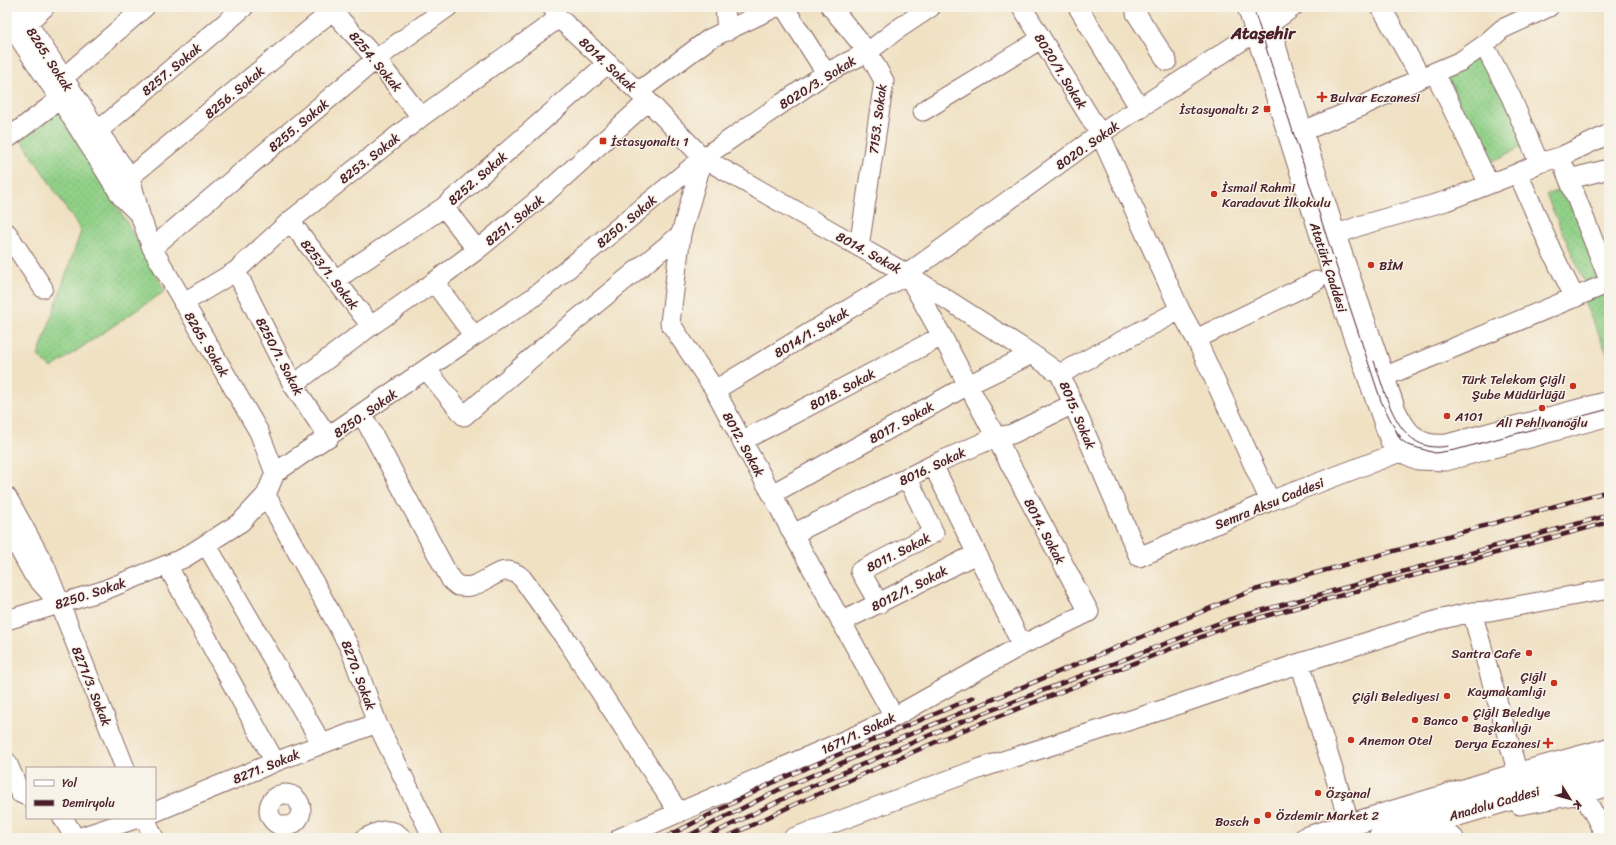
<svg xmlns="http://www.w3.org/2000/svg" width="1616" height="845" viewBox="0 0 1616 845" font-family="Sriracha,sans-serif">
<defs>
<pattern id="grass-dots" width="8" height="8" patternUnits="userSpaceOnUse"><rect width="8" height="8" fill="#90d087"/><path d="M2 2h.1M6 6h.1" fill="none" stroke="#7eb275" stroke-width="1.8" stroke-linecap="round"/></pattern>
</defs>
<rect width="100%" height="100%" fill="#f7f3e8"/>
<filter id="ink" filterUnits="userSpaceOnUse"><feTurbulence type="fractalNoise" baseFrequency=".025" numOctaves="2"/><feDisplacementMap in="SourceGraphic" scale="8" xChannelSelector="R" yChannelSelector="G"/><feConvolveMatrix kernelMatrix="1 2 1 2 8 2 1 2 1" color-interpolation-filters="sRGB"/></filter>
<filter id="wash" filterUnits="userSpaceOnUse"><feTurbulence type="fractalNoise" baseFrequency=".012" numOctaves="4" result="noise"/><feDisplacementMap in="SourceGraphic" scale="16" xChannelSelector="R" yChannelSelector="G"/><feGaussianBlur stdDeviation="0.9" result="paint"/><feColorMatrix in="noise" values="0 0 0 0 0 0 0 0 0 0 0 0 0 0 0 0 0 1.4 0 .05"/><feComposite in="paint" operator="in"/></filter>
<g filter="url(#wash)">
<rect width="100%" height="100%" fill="#f0e1c3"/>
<path fill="url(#grass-dots)" stroke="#6d7859" d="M1483,53L1526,145L1489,163L1445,76Z
M58,111L126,221L165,291L51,368L38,356L81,231L21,139Z
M1564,188L1601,276L1585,283L1546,195Z
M1606,292L1609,300V358L1584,302Z"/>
</g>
<g filter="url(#ink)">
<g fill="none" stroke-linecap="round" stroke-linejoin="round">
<defs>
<path id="minor" d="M17,7L98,131L130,177L140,215L152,248L259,432L275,473
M329,7L376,59L421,117
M552,7L559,18L648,101L703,158L907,274L1032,354L1060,374L1139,557L1270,501L1400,452L1415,436
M725,7L727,31
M784,7L826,73
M831,7L868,52L884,81L859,247
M1022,7L1100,134L1180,310L1196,339L1270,501
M1078,7L1140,109
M1136,7V13L1167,61
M1247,7L1344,311L1390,441L1400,452L1418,460L1446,461L1609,416
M1265,7L1280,59L1336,235L1396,410C1403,424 1412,440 1428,443C1434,445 1441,444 1447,444L1609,401
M1381,7L1421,78
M7,20L60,99L121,196L140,215
M27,23L45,7
M1484,45L1511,97L1539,163
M1435,73L1489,184
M63,78L145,7
M638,92L709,39L776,7
M923,111L1041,39
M98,131L244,7
M1292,136L1360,107L1421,78L1461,61L1484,45L1502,29L1549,7
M7,139L60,99L68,90
M1560,157L1609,280
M703,158L681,234L670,323L715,390L742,441L772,494L793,534L894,717
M1518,173L1552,252L1575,298
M130,177L337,7
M1569,179L1609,169
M444,207L477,250
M290,221L371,326
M7,233L43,288
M1324,239L1362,225L1446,201L1518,173L1539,163L1560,157L1609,134
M152,248L376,59L448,7
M236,271L293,385L329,438
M335,280L444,207L608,63
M434,282L474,336
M183,303L236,271L290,221L421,117L559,18
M1196,339L1316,281
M426,369L464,416L564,330L681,234
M1060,374L1180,310
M1374,381L1609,283
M293,385L371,326L434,282L477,250L545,194L648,101
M715,390L907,274L1100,134L1255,32L1271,23L1293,7
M362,414L451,580L458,586C462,586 467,587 471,586C490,582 503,560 522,578L568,642L679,813
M742,441L942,336
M933,465L1022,645
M772,494L968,385L1032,354
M266,495L350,648L377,723L433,838
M7,497L45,566L125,768
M7,527L33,574L51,594
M793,534L941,461L996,437L1012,434L1073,404
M206,544L322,744
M167,565L275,762
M879,604L860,571L934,533L907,477
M1472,612L1518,774
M7,620L102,591L184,558L241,522L266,495L275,473L474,336L531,299L703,158L826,73L868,52L895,31L931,7
M841,622L976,554
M1300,663L1350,825
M7,762L20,793L27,796
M1586,793L1588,803L1607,838
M269 810a16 16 0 1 1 32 0a16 16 0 1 1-32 0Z
M1520,805L1586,793L1609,786
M155,812L275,762L377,723
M63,818L75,838
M145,818L154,838
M1426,823L1454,838
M78,838L138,818
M365,838C378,832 390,825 402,838
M620,838L855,736L894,717L1022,645L1089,612L942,336L909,277
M793,838L981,768L1162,710L1300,663L1438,620L1472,612L1490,611L1609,589"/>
<path id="highway" d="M1306,838L1518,774L1609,749
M1379,838L1609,770"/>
</defs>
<use href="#minor" stroke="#846360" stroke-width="21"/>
<use href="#highway" stroke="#846360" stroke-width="24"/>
<use href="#minor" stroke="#fff" stroke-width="19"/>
<use href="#highway" stroke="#fff" stroke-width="22"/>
<path stroke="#4a1f2b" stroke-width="1" d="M1253,7L1327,238L1381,401L1400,439L1408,445L1435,453L1455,450L1609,409
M1374,361C1387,397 1398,456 1448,446"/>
<defs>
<path id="rail" d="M664,838L778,780L973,698
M684,838L782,788L1251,591L1609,491
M704,838L787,797L953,725L1227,620L1609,515
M725,838L791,806L956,733L1229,626L1609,522"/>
</defs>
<use href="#rail" stroke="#4a1f2b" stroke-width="4.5"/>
<use href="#rail" stroke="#f7f3e8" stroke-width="3" stroke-dasharray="9" stroke-linecap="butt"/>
</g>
</g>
<g fill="#c8321e" stroke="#f7f3e8" stroke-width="1.5">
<path d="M1320 91h4v4h4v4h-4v4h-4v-4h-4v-4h4z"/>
<rect x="1263" y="105" width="8" height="8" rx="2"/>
<rect x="599" y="137" width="8" height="8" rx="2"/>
<circle cx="1214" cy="194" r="4"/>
<circle cx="1371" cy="265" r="4"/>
<circle cx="1573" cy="386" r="4"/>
<circle cx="1542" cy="408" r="4"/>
<circle cx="1447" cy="416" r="4"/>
<circle cx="1529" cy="653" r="4"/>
<circle cx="1554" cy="683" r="4"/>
<circle cx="1447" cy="696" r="4"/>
<circle cx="1465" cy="719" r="4"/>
<circle cx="1415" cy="720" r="4"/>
<circle cx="1351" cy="740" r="4"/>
<path d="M1546 737h4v4h4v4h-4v4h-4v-4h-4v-4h4z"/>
<circle cx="1318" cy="793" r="4"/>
<circle cx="1268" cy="815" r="4"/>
<circle cx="1257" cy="821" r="4"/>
</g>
<g text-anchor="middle" stroke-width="3" stroke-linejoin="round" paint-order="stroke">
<g font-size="13" fill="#4a1f2b" stroke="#f7f3e8">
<text transform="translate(50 59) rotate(57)" y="5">8265. Sokak</text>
<text transform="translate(376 61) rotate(50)" y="5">8254. Sokak</text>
<text transform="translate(608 64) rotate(43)" y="5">8014. Sokak</text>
<text transform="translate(171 69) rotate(-40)" y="5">8257. Sokak</text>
<text transform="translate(1061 71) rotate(58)" y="5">8020/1. Sokak</text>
<text transform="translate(817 82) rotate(-32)" y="5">8020/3. Sokak</text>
<text transform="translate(234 92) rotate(-40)" y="5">8256. Sokak</text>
<text transform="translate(877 119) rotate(-83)" y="5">7153. Sokak</text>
<text transform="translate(298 125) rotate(-40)" y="5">8255. Sokak</text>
<text transform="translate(1087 145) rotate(-35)" y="5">8020. Sokak</text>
<text transform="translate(369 158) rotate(-38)" y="5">8253. Sokak</text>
<text transform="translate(477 178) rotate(-41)" y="5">8252. Sokak</text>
<text transform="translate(514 220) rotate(-39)" y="5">8251. Sokak</text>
<text transform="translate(626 221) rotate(-40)" y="5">8250. Sokak</text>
<text transform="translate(869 252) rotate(29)" y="5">8014. Sokak</text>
<text transform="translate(1329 267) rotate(72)" y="5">Atatürk Caddesi</text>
<text transform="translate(330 274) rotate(52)" y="5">8253/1. Sokak</text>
<text transform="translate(811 332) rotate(-31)" y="5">8014/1. Sokak</text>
<text transform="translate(207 344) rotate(59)" y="5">8265. Sokak</text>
<text transform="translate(280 356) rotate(62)" y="5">8250/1. Sokak</text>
<text transform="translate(842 389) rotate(-28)" y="5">8018. Sokak</text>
<text transform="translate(365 413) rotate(-35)" y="5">8250. Sokak</text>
<text transform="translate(1078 415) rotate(67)" y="5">8015. Sokak</text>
<text transform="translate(901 422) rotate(-29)" y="5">8017. Sokak</text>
<text transform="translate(744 444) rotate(61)" y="5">8012. Sokak</text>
<text transform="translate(932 466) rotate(-25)" y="5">8016. Sokak</text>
<text transform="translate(1269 503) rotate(-22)" y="5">Semra Aksu Caddesi</text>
<text transform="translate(1045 531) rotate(62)" y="5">8014. Sokak</text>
<text transform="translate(898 552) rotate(-27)" y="5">8011. Sokak</text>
<text transform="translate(909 588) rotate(-27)" y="5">8012/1. Sokak</text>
<text transform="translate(90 593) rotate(-18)" y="5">8250. Sokak</text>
<text transform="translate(359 675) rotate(69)" y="5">8270. Sokak</text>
<text transform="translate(92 686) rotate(68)" y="5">8271/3. Sokak</text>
<text transform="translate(858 733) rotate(-25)" y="5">1671/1. Sokak</text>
<text transform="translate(266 766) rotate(-22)" y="5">8271. Sokak</text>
<text transform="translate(1494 803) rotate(-16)" y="5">Anadolu Caddesi</text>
</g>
<g font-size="13" fill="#4a1f2b" stroke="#f7f3e8" text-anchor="start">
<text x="1330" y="102">Bulvar Eczanesi</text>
<text x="1259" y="114" text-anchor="end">İstasyonaltı 2</text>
<text x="611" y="146">İstasyonaltı 1</text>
<text x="1222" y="192">İsmail Rahmi<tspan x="1222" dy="15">Karadavut İlkokulu</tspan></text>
<text x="1379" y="270">BİM</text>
<text x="1565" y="384" text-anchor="end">Türk Telekom Çiğli<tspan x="1565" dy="15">Şube Müdürlüğü</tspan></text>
<text x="1455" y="421">A101</text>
<text x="1542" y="427" text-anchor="middle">Ali Pehlivanoğlu</text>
<text x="1521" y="658" text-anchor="end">Santra Cafe</text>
<text x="1546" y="681" text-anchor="end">Çiğli<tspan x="1546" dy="15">Kaymakamlığı</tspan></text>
<text x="1439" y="701" text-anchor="end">Çiğli Belediyesi</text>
<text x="1473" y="717">Çiğli Belediye<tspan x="1473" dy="15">Başkanlığı</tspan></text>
<text x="1423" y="725">Banco</text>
<text x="1359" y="745">Anemon Otel</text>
<text x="1540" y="748" text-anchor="end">Derya Eczanesi</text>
<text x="1326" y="798">Özşanal</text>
<text x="1276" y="820">Özdemir Market 2</text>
<text x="1249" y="826" text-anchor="end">Bosch</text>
</g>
<g font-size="17" font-weight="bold" fill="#4a1f2b" stroke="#f7f3e8">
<text x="1263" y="39">Ataşehir</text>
</g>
</g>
<rect width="1616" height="845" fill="none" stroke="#f7f3e8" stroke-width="24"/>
<rect x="26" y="767" width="130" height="52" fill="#f7f3e8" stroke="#b29e9c"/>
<rect x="34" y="780" width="20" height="6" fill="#ffffff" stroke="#b29e9c"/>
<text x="62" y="787" font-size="12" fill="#4a1f2b">Yol</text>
<rect x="34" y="800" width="20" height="6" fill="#4a1f2b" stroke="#b29e9c"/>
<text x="62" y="807" font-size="12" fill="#4a1f2b">Demiryolu</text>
<g transform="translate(1570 799) rotate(127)" stroke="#f7f3e8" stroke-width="3" paint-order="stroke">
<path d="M0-3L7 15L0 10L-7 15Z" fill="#4a1f2b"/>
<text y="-6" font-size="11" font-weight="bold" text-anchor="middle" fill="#4a1f2b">K</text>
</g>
</svg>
